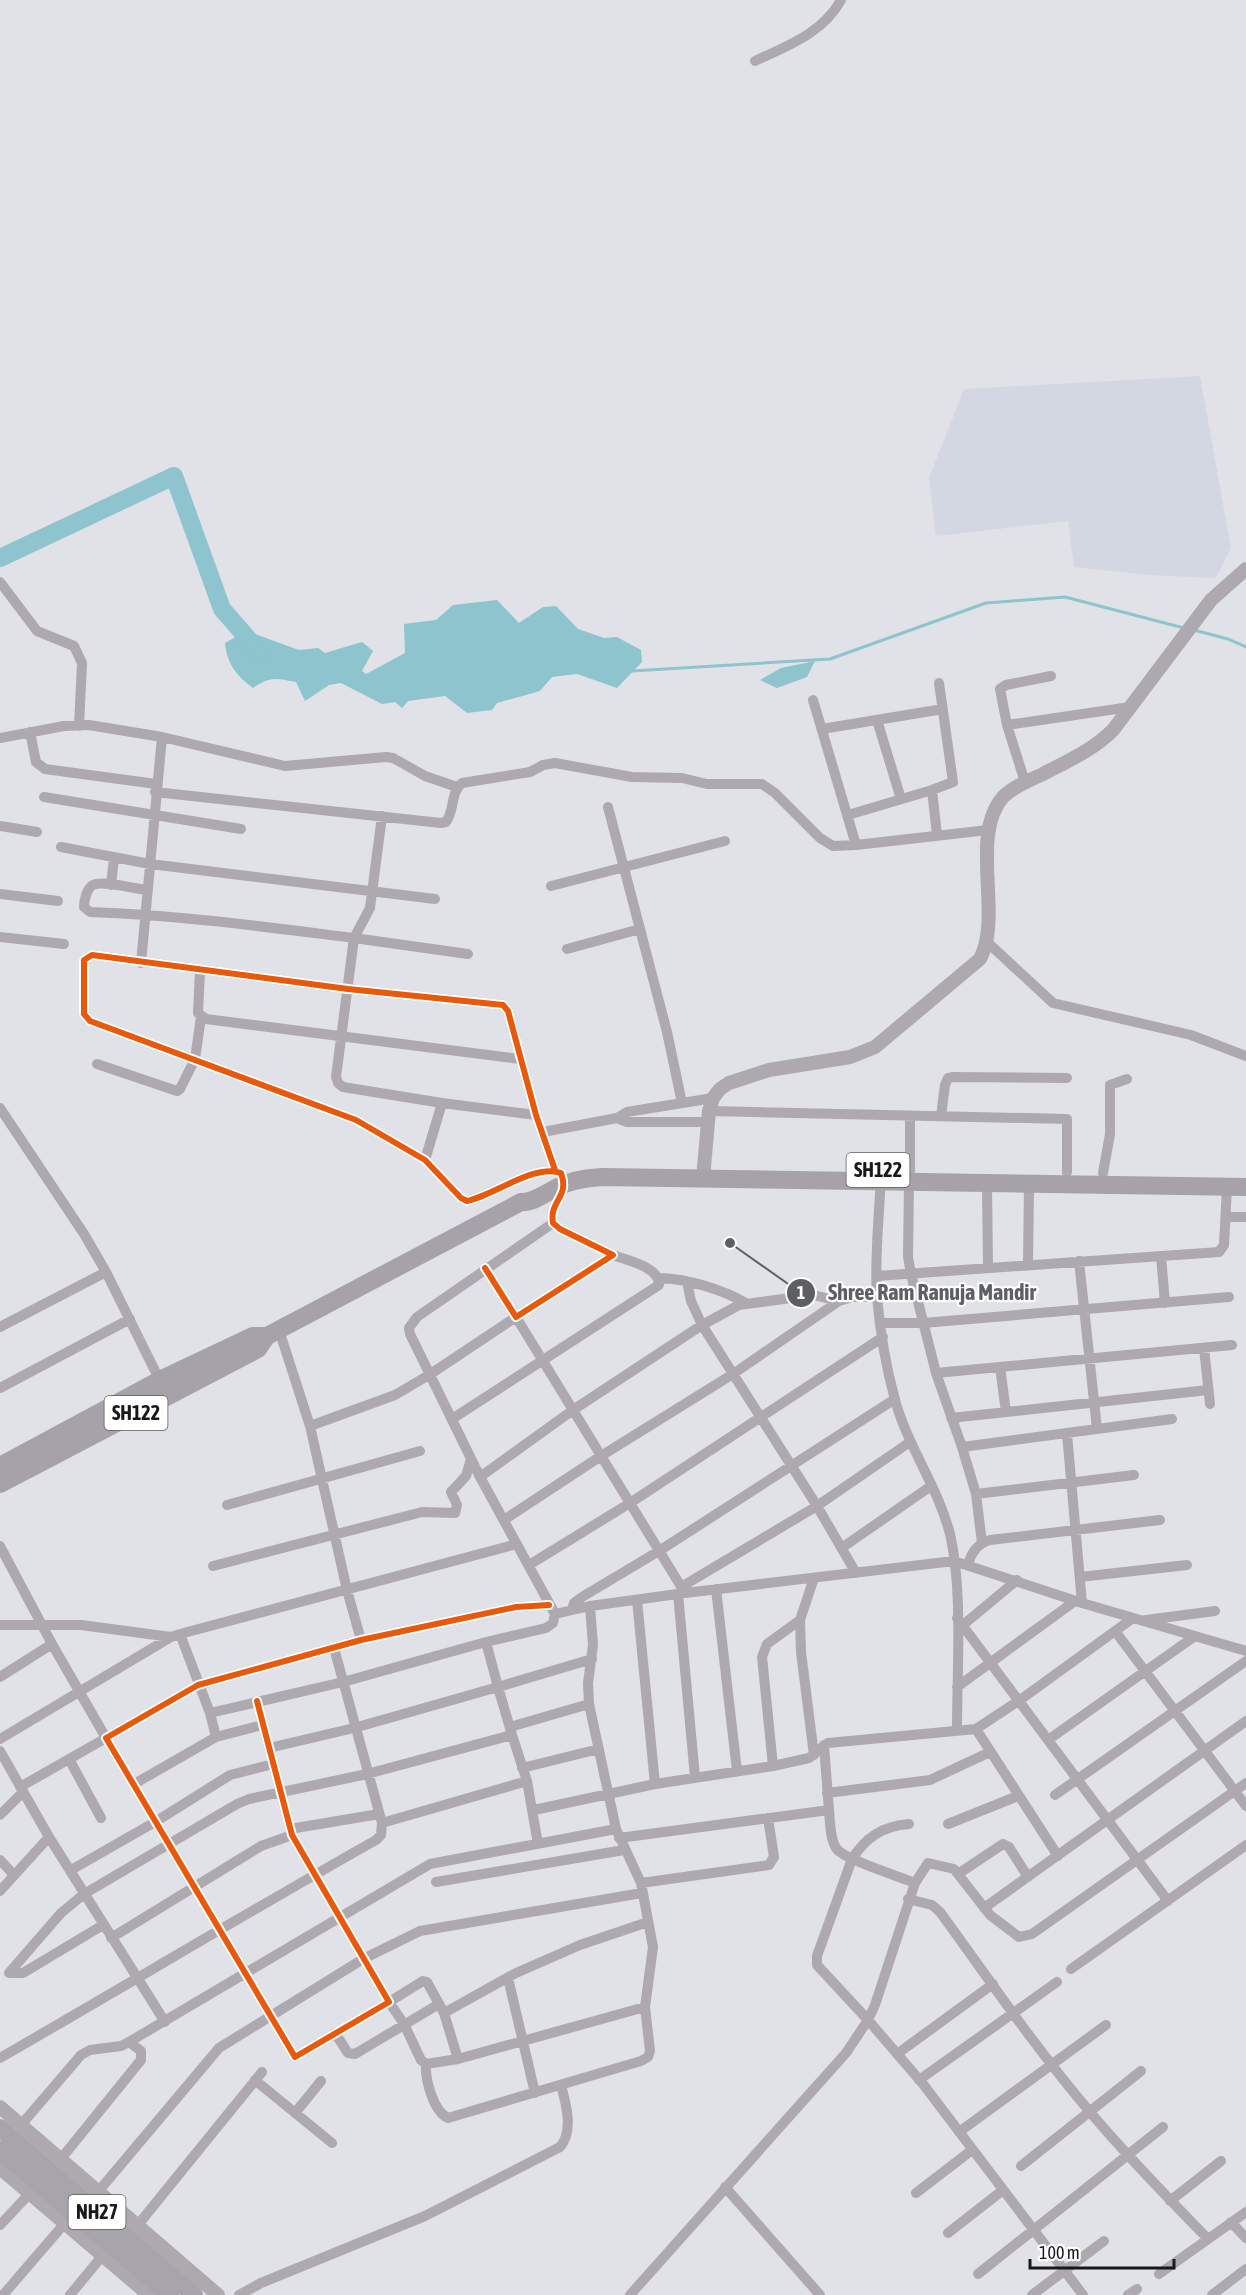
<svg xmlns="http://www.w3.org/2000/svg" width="1246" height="2295" viewBox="0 0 1246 2295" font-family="'Asap Condensed',sans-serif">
<rect width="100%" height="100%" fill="#e0e2e7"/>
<path fill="#d3d7e2" d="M1200,376L1231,548L1216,578L1149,575L1074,567L1068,521L936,536L929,478L964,389Z"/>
<path fill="#8dc4cd" d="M497,600L519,623L543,607L556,606L578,629L604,638L617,637L641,650L642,662L617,688L577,674L552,677L540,691L497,703L492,710L467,713L445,696L408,701L402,708L395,702L382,704L341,683L329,685L305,701L296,682C277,678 270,676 253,688C236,675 227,664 225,643L246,631L299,650L318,648L325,653L362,642L373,651L362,671L366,674L405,653L404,624L436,620L453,605Z
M815,661L807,677L777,688L760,680L781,668Z"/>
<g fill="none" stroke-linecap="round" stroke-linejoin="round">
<path stroke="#8dc4cd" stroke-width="3" d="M1194,630L1228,639L1246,647
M632,671L830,659L986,603L1065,597L1184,628"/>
<path stroke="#8dc4cd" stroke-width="18" d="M0,558L174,476L222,609L259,651"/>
<path stroke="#aea8af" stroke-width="10" d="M755,61C787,46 823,33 841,0
M0,582L37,631L74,646L82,663L79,726
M813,700L856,845
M877,720L901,799
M1007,725L1130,707
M822,729L943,709
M30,732L36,762L45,769L156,784
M0,738L64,726L89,725L162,737L285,766L386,757L393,758L425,776L457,787
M1025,782L1007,725L1000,689L1006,685L1051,676
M932,790L937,835
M155,792L441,823L446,822C455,810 450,793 462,783L530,772L543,765L555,763L632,777L682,778L707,784H762L775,793L820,838L833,846L856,845L988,830
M44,797L241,829
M608,807L667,1032L682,1103
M848,815L932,790L953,782L939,683
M382,816L370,908L354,938L468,954
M0,826L37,832
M61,847L150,864L435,899
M111,885L114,858
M551,886L725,841
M147,890C136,889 102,880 93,885C87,888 84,900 84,907L90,912C179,915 266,927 354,938L336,1077L338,1083L343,1087L442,1103L425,1160
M0,894L58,901
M0,937L64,944
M986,941L1053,1003L1191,1035L1246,1056
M567,949L640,929
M141,963L162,737
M200,970L198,1013L206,1019L520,1059
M97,1064L177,1091L180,1089L195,1059L201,1017
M442,1103L536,1115
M0,1108L84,1234L106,1272L162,1385
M709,1111L1067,1119V1172
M941,1116L945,1085L948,1078L952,1077L1067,1078
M617,1118L627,1122H708
M543,1132L617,1118L627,1112L713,1098
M881,1170C880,1212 874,1255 877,1297C880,1331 886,1367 895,1400C908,1447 938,1487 950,1534C963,1591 957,1670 957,1729
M910,1171V1116
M1103,1173L1110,1134V1085L1127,1079
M909,1181L908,1257L911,1274L936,1373L962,1447L976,1494L982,1543
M987,1183L988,1268
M1226,1217H1246
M1161,1256L1165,1303
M1079,1261L1097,1429
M1028,1265L1029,1183
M485,1268L516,1317L613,1255L560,1229L553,1223C549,1200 570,1198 561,1173C535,1163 493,1196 467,1201L461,1198L425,1160L356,1120L90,1021L84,1014V960L92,955L348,989L503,1005L508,1011L536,1115L555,1170
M877,1276L1219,1252L1224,1245L1227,1187
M660,1278C688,1279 721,1289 746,1303
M687,1282L691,1301L702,1325L817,1506L856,1573
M880,1323H923L1229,1297
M0,1327L106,1272
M279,1330L310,1426L347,1590L361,1640
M1204,1348L1210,1404
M1000,1367L1006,1412
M936,1373L1232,1345
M0,1388L130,1319
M951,1418L1208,1390
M452,1419L659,1285C660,1267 628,1261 613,1255
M310,1426L395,1395L429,1375L516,1317L685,1593
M1067,1434L1082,1603
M962,1447L1172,1419
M480,1477L573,1410L702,1325L739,1305L813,1295L839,1301L852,1297H877
M976,1494L1134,1475
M227,1505L420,1451
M504,1520L601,1456L733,1374L839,1301
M0,1546L52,1644L0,1677
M843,1547L931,1486
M968,1564C972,1552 977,1544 990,1540L1160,1520
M529,1565L630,1503L883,1337
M213,1566L422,1512L455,1513L457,1505L451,1492L466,1476L471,1459
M1080,1577L1187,1565
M814,1578L800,1620L801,1652L814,1755
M681,1587L817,1506L910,1442
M716,1589L737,1771
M678,1594L695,1777
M637,1600L655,1784
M572,1610L574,1603L582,1597L659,1551L895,1399
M555,1614L590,1606L685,1593L954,1561L1082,1603L1246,1651
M957,1618L1168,1901
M1146,1620L1215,1611
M0,1625H81L171,1637L180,1634L210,1713L216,1737
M963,1625L1017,1580
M1115,1631L1246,1806
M180,1634L517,1544
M486,1642L546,1628L553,1623L555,1614L480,1477L410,1334L409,1328L417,1317L553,1223
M957,1687L1075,1601
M257,1701L292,1835L389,2002L295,2057L106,1738L198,1685L361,1640L516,1607L549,1605
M210,1713L343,1682L486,1642L498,1687L592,1659
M510,1727L589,1704
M976,1729L1058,1856
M0,1739L171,1637
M1048,1740L1195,1636
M269,1748L354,1728L498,1687L512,1735
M0,1751L49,1837L165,2022
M69,1759L101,1818
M773,1766L762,1657L767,1644L800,1620
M522,1768L599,1749
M134,1784L216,1737L262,1725
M20,1787L106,1738L52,1644
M827,1793L930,1780L990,1752
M1055,1795L1246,1661
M534,1810L655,1784L773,1766L809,1758L828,1743L976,1729L1020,1700L1133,1618
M829,1810C830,1821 830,1839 836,1848C842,1859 901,1877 915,1883L928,1863L954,1869L990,1915L1019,1937L1032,1934L1246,1783
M0,1815L23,1792
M382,1823L527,1781
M909,1824C883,1826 866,1837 852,1859L817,1956V1965L868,2020L923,2084L1083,2295
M948,1824L1018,1796
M290,1829L379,1814
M619,1838L829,1810L824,1745
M0,1860L14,1875
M71,1870L155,1822L230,1775L273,1764
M958,1874L1003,1844L1009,1847L1028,1877
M436,1882L624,1850
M641,1883L769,1865L774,1857L768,1818
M0,1891L49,1837
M908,1899L932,1905L940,1912C989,1979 1036,2049 1090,2112C1127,2156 1168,2198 1208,2239
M984,1908L1246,1721
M103,1925L23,1973H9L61,1913L84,1894L237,1804L249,1799L367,1774L512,1735L527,1781L538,1844
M111,1938L261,1846L292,1835
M1071,1969L1246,1845
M508,1978L535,2093
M645,2007L458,2059L426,2064L421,2060L404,2024L389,2002L423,1981L427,1982L444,2013L516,1973L580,1945L648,1922
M444,2013L458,2059
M335,2033L348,2053L355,2054L439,2004
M897,2054L993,1984
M0,2058C125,1986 250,1911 376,1840L381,1835L382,1823L334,1648
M426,2064C425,2079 433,2111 448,2118L641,2061L648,2057L650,2051L645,2007L653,1947L641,1883L616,1829L589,1704L588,1683L593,1645L590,1606
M255,2080L332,2143
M919,2080L1057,1982
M295,2113L321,2081
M21,2125L81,2055L90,2050L121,2046L129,2042L430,1864L616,1829
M959,2132L1106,2025
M60,2160L141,2060V2051L129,2042
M1021,2166L1141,2071
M725,2187L820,2295
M97,2193L219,2048L363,1959L420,1931L642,1893
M916,2193L972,2150
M1170,2201L1221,2161
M1231,2222L1246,2238
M0,2225L30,2193
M137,2226L262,2072
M948,2233L1003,2190
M978,2274L1163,2127
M1159,2274L1246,2212
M3,2295L65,2223
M70,2295L103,2255
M239,2295L261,2283L425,2216L560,2147C574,2131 566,2104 561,2085
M630,2295L846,2053L868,2020L875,2005L915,1883
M1032,2295L1104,2241
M1128,2295L1137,2289
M1212,2295L1246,2269"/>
<path stroke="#aea8af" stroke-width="14" d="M703,1178L709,1111L713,1098L720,1089L729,1083L769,1070L850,1057L875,1047L980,959C1003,916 969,836 1003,797C1014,786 1030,780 1043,774C1068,761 1093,750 1113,730L1211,600L1246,569
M0,2107L218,2295
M0,2168L149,2295"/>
<path stroke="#a7a1a9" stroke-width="18" d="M0,1466L160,1380L253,1336H267
M0,1484L258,1349L267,1336L521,1202C536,1203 550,1189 565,1184C577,1179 590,1178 603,1177L1246,1187"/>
<path stroke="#a8a4ab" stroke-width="18" d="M0,2128L194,2295
M0,2150L170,2295"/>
<defs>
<path id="cycleway" d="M485,1268L516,1317L613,1255L560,1229L553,1223C549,1200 570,1198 561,1173C535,1163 493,1196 467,1201L461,1198L425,1160L356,1120L90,1021L84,1014V960L92,955L348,989L503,1005L508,1011L536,1115L555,1170
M257,1701L292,1835L389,2002L295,2057L106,1738L198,1685L361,1640L516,1607L549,1605"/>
</defs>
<use href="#cycleway" stroke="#fff" stroke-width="10"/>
<use href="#cycleway" stroke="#e8590c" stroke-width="6"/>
</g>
<g text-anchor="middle" stroke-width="4.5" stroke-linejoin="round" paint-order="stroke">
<g fill="#fff" stroke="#5d5e60" stroke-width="1.5">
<rect x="846.5" y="1153" width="63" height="34" rx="4.5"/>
<rect x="104.5" y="1396" width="63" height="34" rx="4.5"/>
<rect x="68.5" y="2195" width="57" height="34" rx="4.5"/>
</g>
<g font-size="20" font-weight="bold" fill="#18191c">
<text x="878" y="1177">SH122</text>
<text x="136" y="1420">SH122</text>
<text x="97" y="2219">NH27</text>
</g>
</g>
<path fill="none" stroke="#5e5f63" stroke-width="2" d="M730 1243L801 1293"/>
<g fill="#5e5f63" stroke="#fff" stroke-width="2">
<circle cx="730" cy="1243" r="6"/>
<circle cx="801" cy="1293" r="15"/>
</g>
<g font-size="18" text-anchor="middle" font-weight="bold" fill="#fff">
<text x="801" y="1299">1</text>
</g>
<g font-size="22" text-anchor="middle" font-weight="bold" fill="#5e5f63" stroke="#fff" stroke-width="4.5" stroke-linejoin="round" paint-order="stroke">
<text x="932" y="1300">Shree Ram Ranuja Mandir</text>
</g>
<path d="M1030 2259v9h144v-9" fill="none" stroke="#18191c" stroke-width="3"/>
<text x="1039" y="2259" font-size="18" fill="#18191c" stroke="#ffffff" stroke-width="4.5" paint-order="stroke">100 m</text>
</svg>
